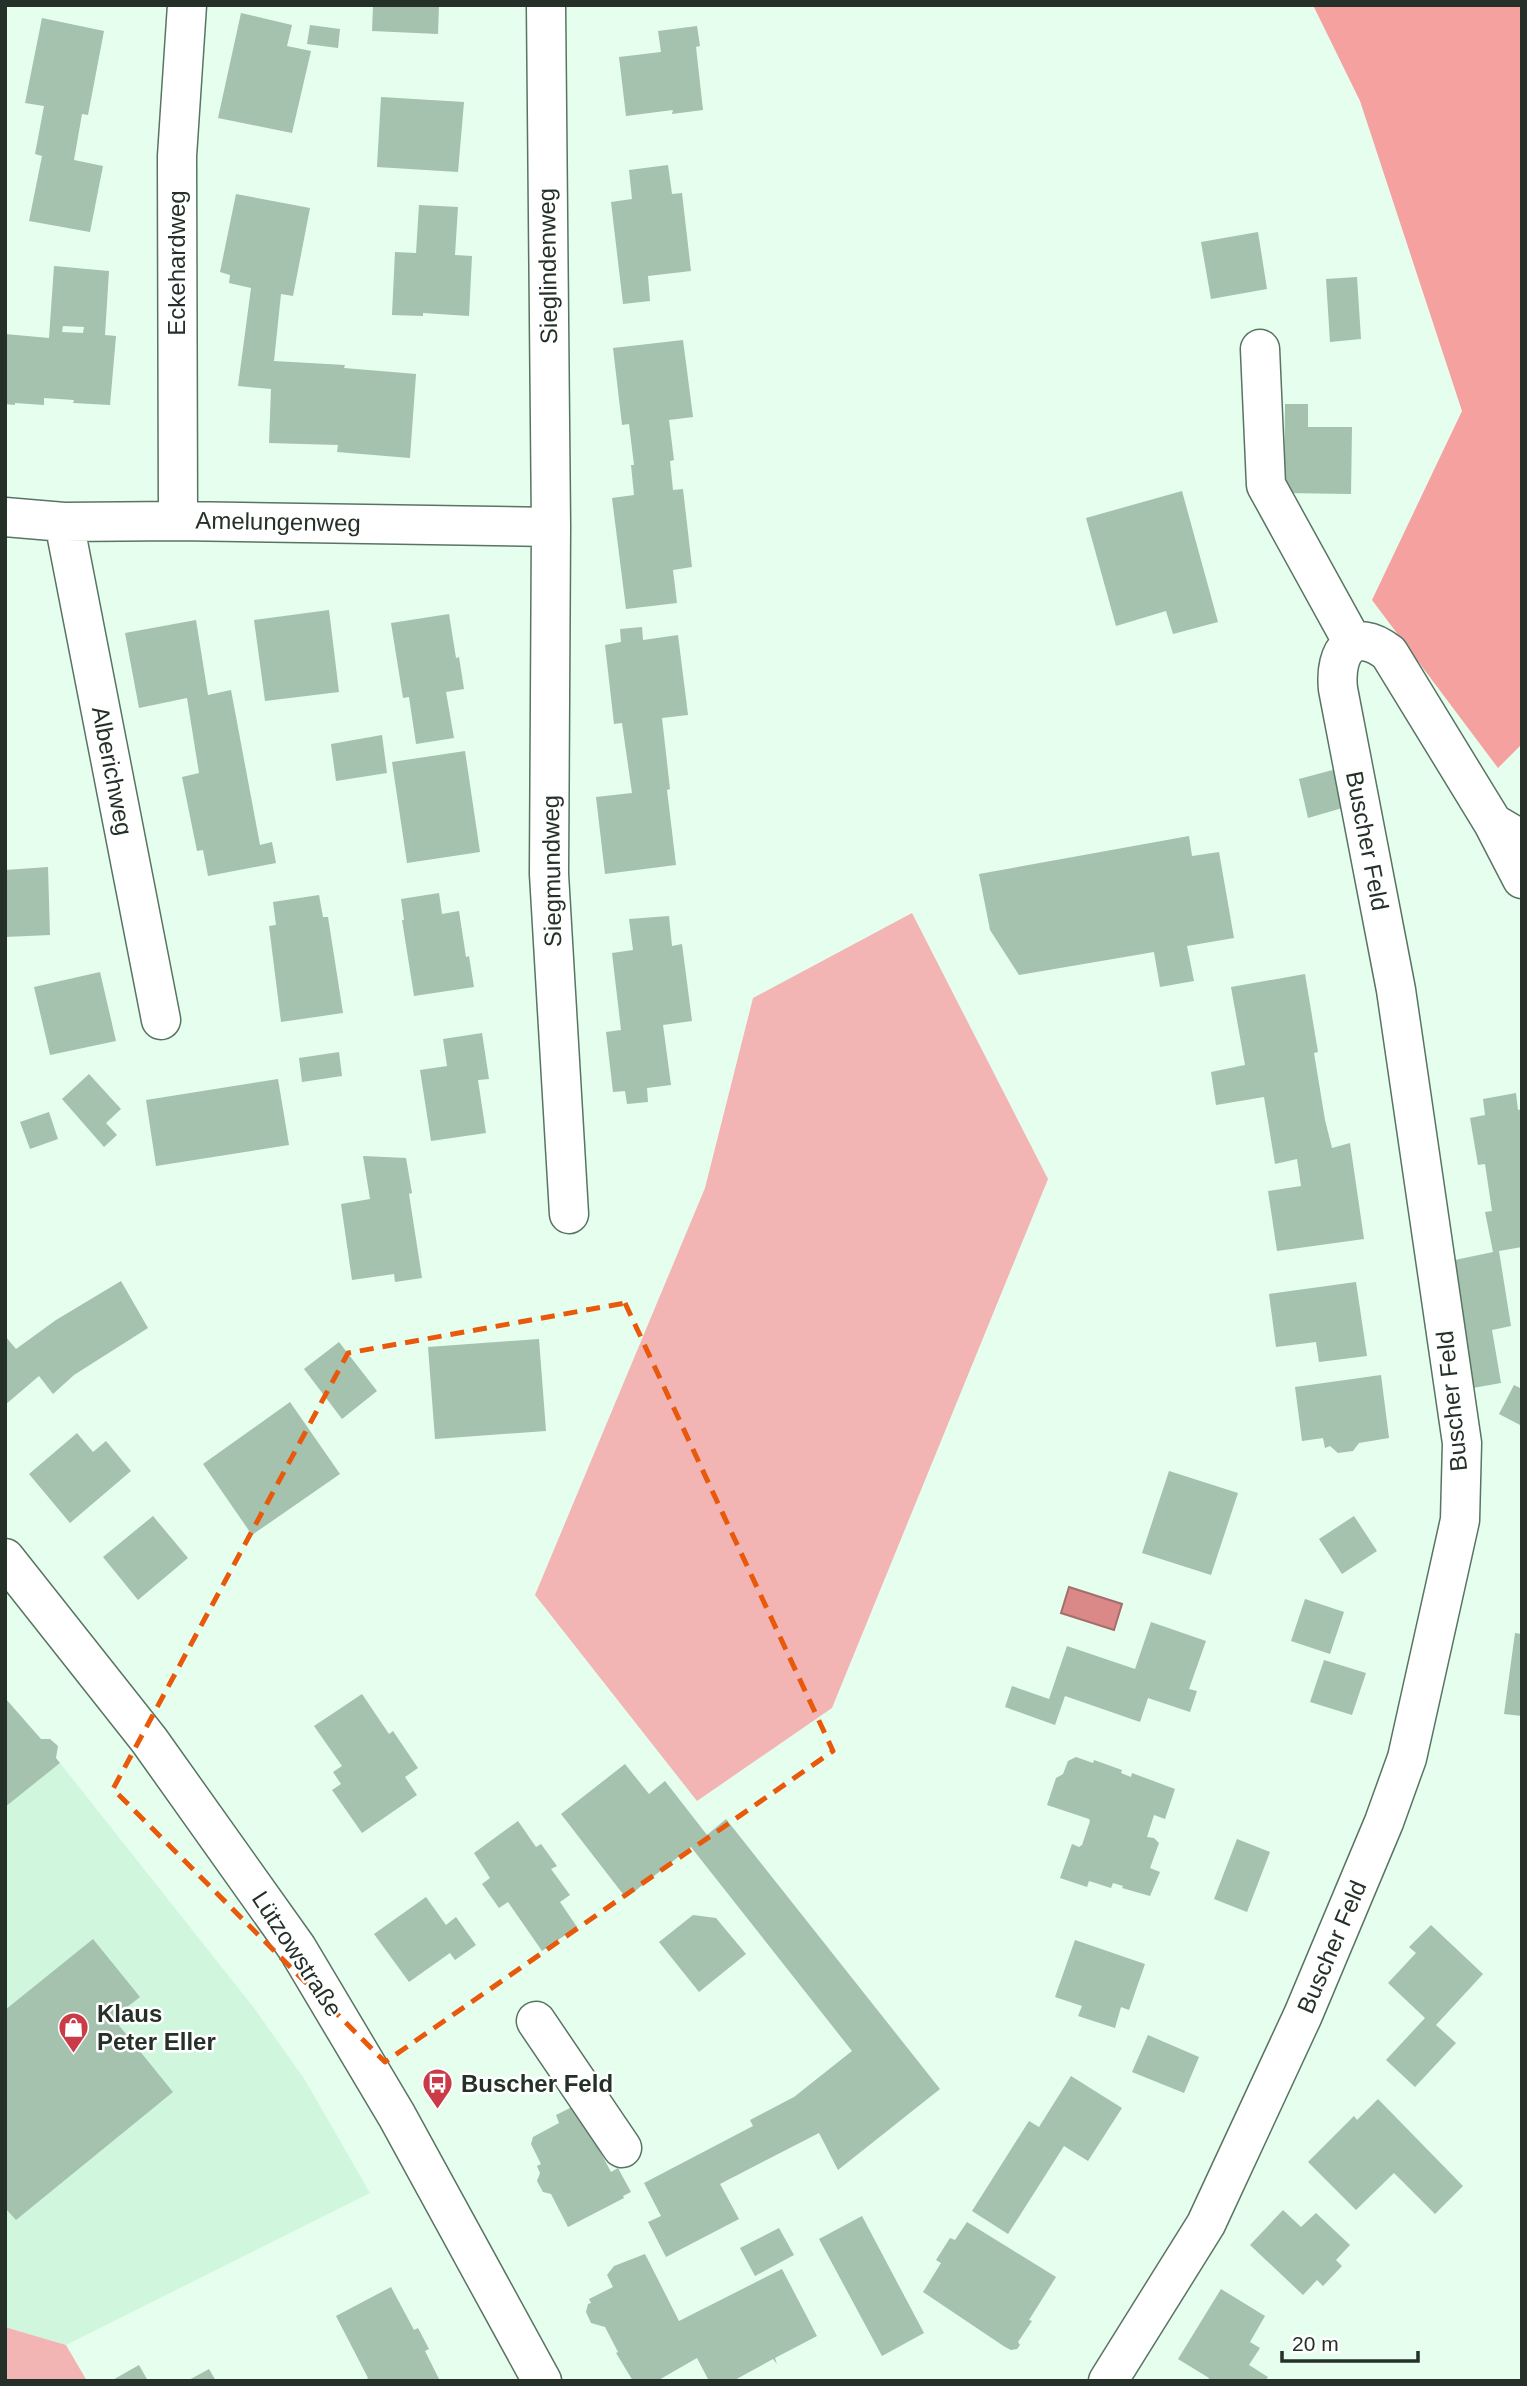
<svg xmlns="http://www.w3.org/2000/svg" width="1527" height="2386" viewBox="0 0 1527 2386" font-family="Arial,sans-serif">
<rect width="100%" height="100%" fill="#e5feee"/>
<path fill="#d0f7de" d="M60,1763L254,2008L305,2080L370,2193L66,2345L5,2327V1806Z"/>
<path fill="#f2b5b4" d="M912,913L1048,1179L832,1708L697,1801L535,1595L705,1188L753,998Z
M5,2327L66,2345L87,2381H5Z"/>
<path fill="#f5a1a0" d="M1313,5H1522V744L1498,768L1372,600L1462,411L1360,101Z"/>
<path fill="#da8988" stroke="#a36e6b" stroke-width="2" d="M1069,1587L1122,1604L1114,1630L1061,1613Z"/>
<path fill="#a4c2ae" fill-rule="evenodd" d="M373,5H439L438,34L372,31Z
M241,13L292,25L287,46L311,51L292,133L218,118Z
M42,18L104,31L88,115L82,114L74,160L103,166L90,232L29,221L42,156L35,154L44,106L25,103Z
M310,25L340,29L338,48L307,44Z
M697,26L700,46L696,47L703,110L672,114L673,110L626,116L619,57L661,52L658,31Z
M381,97L464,102L458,172L377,167Z
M668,165L672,194L682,193L691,271L648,276L650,301L623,304L611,202L632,199L629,170Z
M236,194L310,208L293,296L281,294L274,361L345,365L344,368L416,374L410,458L337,452L338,445L269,443L271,389L238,386L251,288L229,283L230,275L220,272Z
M419,205L458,207L455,255L472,256L469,316L423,313V316L392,315L395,252L416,253Z
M1258,232L1267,289L1211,299L1201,242Z
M54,266L109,271L105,335L116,336L110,405L73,403L74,400L44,398V405L15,403V405L5,404V334L49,338ZM63,326L84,327L83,333L62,332Z
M1357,277L1361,339L1330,342L1326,279Z
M683,340L693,417L669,420L674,460L670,461L673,490L683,489L692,567L673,570L677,603L626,609L612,498L634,495L631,465H634L629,424L622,425L613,348Z
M1285,404H1308V427H1352L1351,494L1284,493Z
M1182,491L1218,622L1173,634L1166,611L1116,626L1086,518Z
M329,610L339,692L265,701L254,620Z
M449,614L456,658L459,657L464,689L446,692L454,738L416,744L409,697L403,698L391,623Z
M196,620L208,695L231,690L260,845L272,842L276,863L208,876L203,850L197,851L182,777L199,773L187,698L139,708L125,633Z
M642,627L643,640L678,635L688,715L662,718L670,789L667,790L676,865L605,874L596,797L632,793L622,723L614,724L605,645L621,642L620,629Z
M382,735L387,773L336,781L331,744Z
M465,751L480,852L407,863L392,762Z
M1340,768L1349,806L1308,818L1299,779Z
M1189,836L1192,856L1219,852L1234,938L1187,946L1194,981L1160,987L1154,952L1019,975L990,930L979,874Z
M48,867L50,935L5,937V870Z
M439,893L442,914L459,911L466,957L469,956L474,987L414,996L402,920H404L401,899Z
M319,895L323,917H328L343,1013L281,1022L269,926L276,925L273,902Z
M669,916L672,946L682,944L692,1021L663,1025L671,1085L647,1088L648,1102L627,1104L625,1091L613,1092L606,1032L621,1030L612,953L633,950L629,919Z
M100,972L116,1041L50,1055L34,987Z
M1305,974L1318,1052L1314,1053L1325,1120L1332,1148L1350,1143L1364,1239L1277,1251L1268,1191L1301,1186L1297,1159L1275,1164L1264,1097L1216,1105L1211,1072L1245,1065L1231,987Z
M482,1033L489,1079L478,1080L486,1133L431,1141L420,1070L447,1066L443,1039Z
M339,1052L342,1076L302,1082L299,1058Z
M89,1074L121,1109L106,1123L117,1135L104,1147L62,1099Z
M278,1079L289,1145L156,1166L146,1100Z
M1516,1093L1518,1110L1522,1109V1247L1499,1251L1511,1326L1492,1330L1501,1383L1473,1388L1450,1261L1493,1252L1485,1212L1492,1211L1485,1164L1478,1165L1470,1118L1485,1115L1483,1099Z
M49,1112L58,1139L30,1149L20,1122Z
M363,1156L406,1158L412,1193L409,1194L422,1278L395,1282L394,1274L352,1280L341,1204L370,1199Z
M121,1281L148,1328L74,1375L53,1394L39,1376L5,1405V1336L16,1349L56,1320Z
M1356,1282L1367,1356L1319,1362L1316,1342L1276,1347L1269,1294Z
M539,1339L546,1431L435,1439L428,1347Z
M339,1342L377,1391L342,1419L304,1369Z
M1381,1375L1389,1438L1359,1443L1353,1451L1338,1453L1330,1446L1325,1448L1323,1438L1302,1441L1295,1387Z
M1514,1385L1522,1389V1426L1499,1414Z
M290,1402L340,1474L252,1535L203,1464Z
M77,1433L93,1452L106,1441L131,1471L70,1523L29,1474Z
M1169,1471L1238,1493L1211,1575L1142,1553Z
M153,1516L188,1558L138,1600L103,1557Z
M1354,1516L1377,1551L1342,1574L1319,1539Z
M1305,1599L1344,1612L1330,1654L1291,1641Z
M1151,1622L1206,1641L1189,1689L1197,1691L1190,1712L1148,1698L1140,1722L1065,1696L1055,1725L1005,1707L1012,1686L1049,1699L1067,1646L1135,1669Z
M1515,1633L1522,1634V1716L1504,1714Z
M1324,1660L1366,1673L1352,1715L1310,1702Z
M362,1694L389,1734L393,1731L418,1768L405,1777L417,1795L362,1833L332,1790L341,1784L333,1772L342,1766L314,1726Z
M5,1698L41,1739H50L58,1746L56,1758L60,1763L5,1807Z
M1076,1757L1093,1763L1094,1760L1122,1770L1121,1773L1131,1777L1132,1773L1175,1789L1165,1819L1154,1815L1147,1837L1154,1838L1159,1843L1150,1868L1160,1872L1150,1896L1122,1888L1123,1886L1113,1883L1111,1888L1089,1881L1087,1887L1060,1878L1072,1844L1079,1847L1082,1845L1090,1821L1089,1819L1047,1805L1056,1778L1063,1774L1068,1761Z
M625,1764L649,1794L665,1781L707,1835L726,1819L940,2089L838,2170L819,2133L720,2184L739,2219L666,2257L648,2222L661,2216L644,2183L753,2126L750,2120L794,2097L852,2051L691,1847L626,1898L561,1814Z
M518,1821L536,1847L541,1844L557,1866L551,1869L570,1895L560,1902L577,1927L542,1951L508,1902L499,1908L482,1884L490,1878L474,1853Z
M1237,1839L1270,1852L1247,1912L1214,1899Z
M426,1897L446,1925L456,1917L476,1945L455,1960L450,1953L409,1982L374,1934Z
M693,1915L716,1918L746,1954L699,1992L659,1942Z
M1431,1925L1483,1974L1436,2025L1456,2043L1415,2087L1386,2060L1425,2018L1388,1983L1416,1953L1409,1947Z
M93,1939L140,1997L113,2018L173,2092L16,2220L5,2208V2010Z
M1075,1940L1145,1964L1129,2010L1121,2007L1115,2028L1078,2016L1082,2006L1055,1997Z
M1148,2035L1199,2057L1184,2093L1132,2072Z
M1071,2076L1122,2108L1088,2161L1064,2146L1008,2234L972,2211L1029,2121L1039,2127Z
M1378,2099L1463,2186L1435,2214L1394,2173L1356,2210L1308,2162L1354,2116L1357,2120Z
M574,2106L579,2112L611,2172L618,2168L631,2192L623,2196L624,2198L568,2227L551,2194L543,2192L537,2181L540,2173L537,2166L541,2164L531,2144L533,2137L559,2123L556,2115Z
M1283,2210L1301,2227L1316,2213L1350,2245L1336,2260L1342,2266L1323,2286L1317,2280L1303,2295L1250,2245Z
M862,2216L924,2333L882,2356L819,2239Z
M967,2222L1056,2277L1029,2320L1032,2321L1018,2342L1020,2345L1017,2349L1011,2350L1005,2347L923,2292L941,2263L936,2260L950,2238L955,2240Z
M779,2228L794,2255L755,2276L740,2248Z
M645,2254L679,2321L782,2269L817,2336L775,2358L777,2364L773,2359L733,2381H709L697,2358L657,2381H633L616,2353L618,2352L605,2327L591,2323L586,2312L588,2304L591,2303L589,2299L613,2287L607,2275L614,2266Z
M391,2287L414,2330L418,2328L429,2349L425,2351L440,2381H364L368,2378L336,2316Z
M1221,2289L1265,2316L1250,2342L1260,2348L1249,2365L1268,2377L1265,2381H1208L1209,2378L1178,2359Z
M139,2365L148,2381H111Z
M209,2369L216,2381H187Z"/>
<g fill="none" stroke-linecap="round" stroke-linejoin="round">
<defs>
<path id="minor" d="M546,5L551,527L549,874L569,1214
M1260,349L1266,485L1353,643
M5,517L64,522L178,521L551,527
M178,521L177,156L187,5
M64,522L161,1020
M1493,823L1522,879
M5,1558L149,1740L297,1948L397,2116L542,2381
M536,2021L622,2148
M1108,2381L1206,2224L1303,2015L1384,1822L1407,1758L1460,1520L1462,1443L1396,990L1338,689C1334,651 1353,625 1389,653L1493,823L1522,840"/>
</defs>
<use href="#minor" stroke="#597463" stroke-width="41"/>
<use href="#minor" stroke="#fff" stroke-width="38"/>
</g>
<path fill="none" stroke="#e8590c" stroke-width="5" stroke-dasharray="14 9" stroke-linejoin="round" d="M625,1303L833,1751L385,2062L113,1789L348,1353Z"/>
<defs>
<symbol id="shop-pin" viewBox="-11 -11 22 30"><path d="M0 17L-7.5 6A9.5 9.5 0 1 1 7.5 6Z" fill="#cb3b47" stroke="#fff"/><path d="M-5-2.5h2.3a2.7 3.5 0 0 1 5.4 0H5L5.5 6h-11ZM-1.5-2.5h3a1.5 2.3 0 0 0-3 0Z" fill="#fff"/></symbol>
<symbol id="bus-pin" viewBox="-11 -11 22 30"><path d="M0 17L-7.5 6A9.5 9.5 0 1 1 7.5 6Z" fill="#cb3b47" stroke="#fff"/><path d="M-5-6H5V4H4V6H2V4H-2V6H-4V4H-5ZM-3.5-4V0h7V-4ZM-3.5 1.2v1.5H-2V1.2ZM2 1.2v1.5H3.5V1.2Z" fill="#fff"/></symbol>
</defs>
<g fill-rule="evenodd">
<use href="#shop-pin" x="56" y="2010" width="35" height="47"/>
<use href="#bus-pin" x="420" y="2066" width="35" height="47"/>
</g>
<g text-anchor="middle" stroke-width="5" stroke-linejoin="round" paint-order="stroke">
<g font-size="24" fill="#243028" stroke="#fff">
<text transform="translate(177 263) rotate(-90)" y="8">Eckehardweg</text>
<text transform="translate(548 266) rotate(-91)" y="8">Sieglindenweg</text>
<text transform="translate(278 522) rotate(1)" y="8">Amelungenweg</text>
<text transform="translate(112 771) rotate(79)" y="8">Alberichweg</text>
<text transform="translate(1367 841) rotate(79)" y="8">Buscher Feld</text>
<text transform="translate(552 871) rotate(-91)" y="8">Siegmundweg</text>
<text transform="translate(1452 1401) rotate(-96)" y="8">Buscher Feld</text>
<text transform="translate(1332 1947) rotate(-67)" y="8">Buscher Feld</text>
<text transform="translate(297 1954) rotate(57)" y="8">Lützowstraße</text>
</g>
<g font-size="24" font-weight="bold" fill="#243028" stroke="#fff" text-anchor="start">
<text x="97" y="2022">Klaus<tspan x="97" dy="28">Peter Eller</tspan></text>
<text x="461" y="2092">Buscher Feld</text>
</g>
</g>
<rect width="1527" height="2386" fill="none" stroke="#243028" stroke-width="14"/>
<path d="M1282 2351v10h136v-10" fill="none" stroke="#243028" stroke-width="3.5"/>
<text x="1292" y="2351" font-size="21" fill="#243028" stroke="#ffffff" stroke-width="5" paint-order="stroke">20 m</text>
</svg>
